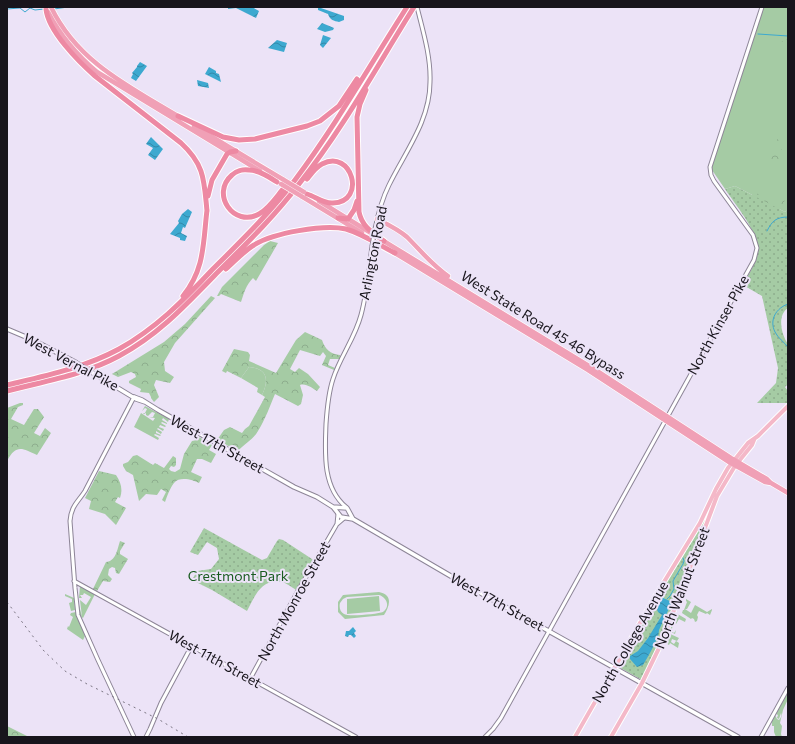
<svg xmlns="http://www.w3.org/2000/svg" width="795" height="744" viewBox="0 0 795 744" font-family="Commissioner,sans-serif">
<defs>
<pattern id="forest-crowns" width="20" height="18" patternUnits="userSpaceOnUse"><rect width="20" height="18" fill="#a5cba4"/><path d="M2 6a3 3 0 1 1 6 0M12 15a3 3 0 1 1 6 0" fill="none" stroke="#8dad8d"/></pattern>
<pattern id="park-dots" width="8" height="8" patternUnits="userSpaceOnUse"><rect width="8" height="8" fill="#a5cba4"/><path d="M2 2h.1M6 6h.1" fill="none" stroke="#8dad8d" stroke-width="1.8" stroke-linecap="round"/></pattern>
<pattern id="water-waves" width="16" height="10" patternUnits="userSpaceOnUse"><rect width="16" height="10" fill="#3da9d0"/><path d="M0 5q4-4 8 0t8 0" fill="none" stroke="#3288a8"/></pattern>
</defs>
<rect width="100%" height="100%" fill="#ece3f7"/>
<path fill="#a5cba4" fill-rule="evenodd" d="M763,7H788V209L785,212L735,186L725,189L712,170V165Z
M249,367C268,369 269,380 262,395L257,392L258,388L241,378Z
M145,406L169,419L168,422L163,418L162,420L167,423V424L162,422L161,423L166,426L165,427L160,425L159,427L164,429L163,431L158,428L157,429L162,432L161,434L156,431V433L161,435L160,436L155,434L154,435L159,438L158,440L134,427L141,413L153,421L155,418L149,417H153L155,413L152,412L148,416L146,415V413L144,414L143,413H145L147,409L145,408L142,411Z
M80,586L95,594L83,618C78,615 78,607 78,601L82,617L80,600L86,605L91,597L84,593L83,595H80L82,598H79Z
M379,592C394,595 389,607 384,615L345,619L338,612V602L343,595ZM379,595C386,597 391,606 383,612C378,614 348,617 344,614C340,612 339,607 340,603L343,599L347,597Z
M65,594L74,598L75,610L71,611L69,603L72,602V599L65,596Z
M379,596L380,611L347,614V599Z
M686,599L691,602L687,609H685L691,613L695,605L707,612L712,609V610L710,615L707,613L706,614L699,611L697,615L698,617L697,621L695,622L694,619L692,618L691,619L682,613L683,610H684L687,602L686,601Z
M76,612L85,636L83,640L67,629L68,626L69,627L73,617L70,615L71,613Z
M676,613L686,619L685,622L679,619L676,624L674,623L671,631L674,633L676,630L675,634L669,631Z
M668,633L679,638L677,641L672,639L671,642L674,644L676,641L679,643L678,648L670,643L669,645L664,642Z
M786,695H788V699L783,710L780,723L782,726L781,734L782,737H776L774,732V726H772V721L775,715L777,719L779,720C781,718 782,715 781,713L779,719L777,718L778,715L776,714Z"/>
<path fill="url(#forest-crowns)" d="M788,39V52H778L782,48L781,42Z
M777,139L780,141L782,149L781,153L785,162L784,164L778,165L777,162L773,163L765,159L766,153L774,146L775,140Z
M766,192L773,199L776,200L782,196L787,197L778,212L747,196Z
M270,241L278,243L256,281L253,278C246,285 244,293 241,302L221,294L219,296H217L222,287L264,245Z
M211,296L215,298L175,343L164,362L165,371L174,377L170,383L156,380L154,385L159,397L154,402L151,398V397L149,393L140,392L141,389L129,383V381L136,377L135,374L131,372L118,377L112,374L164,342L185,324Z
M305,332L322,340C325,349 330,354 340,355L341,357L340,359H330L328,365L335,368L334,370L322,365L326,356L323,352L320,356L300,350L290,369L295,372L299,368L308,374L320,387L317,391C312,388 306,383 300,385L303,395L301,404L298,406L275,394C270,406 265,420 258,431C253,440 244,444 238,451L217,440L224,430L230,427L242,433L245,429L249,426L265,397L262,395C269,380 268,369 249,367L241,378L227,371L226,373L222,371L234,349L248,352L250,355L249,361L276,373L296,340Z
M20,403H23V405L18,407L11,419L24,425L34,409H38L44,417L34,433L40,436L45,428L51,433L37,455C22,448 16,444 7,461V408Z
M199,437L212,445L209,450L216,454L211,463L202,459H197L191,472L202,477L199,483C193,480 180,476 174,483C170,488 167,496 165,502L162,500L166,492L161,489L157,495L146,494L139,501L133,475L126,471L123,466V464L128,462L133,456L137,455L153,465L155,463L164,468L173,456L176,458V465L174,467L171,466L169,469L171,471L175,472L180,469L184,454L192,441L197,440Z
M99,471L116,475C121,482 123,490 120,498L118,497L115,502L126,508L116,525L105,514L89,509L91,501L85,498Z
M120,541L125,543L120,551V554L128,559L119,574L116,573L115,568L112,567L109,569L108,575L112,579L110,582L103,581L97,591L93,589L106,562C116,561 117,550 120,541Z
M7,726L29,737H7Z"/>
<path fill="url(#park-dots)" d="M735,186L785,212L788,209V308C777,315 781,334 788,344V384L785,387L788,391V403H757L776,383L778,368L762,296L743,285C748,275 757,262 758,251C760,234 734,203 725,189Z
M715,496L666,630L642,680L617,666Z
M204,528L262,560L267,558L277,541L279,539L283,540L315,561L296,590C292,587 286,583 282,582C261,578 255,596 247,611L212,590L192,580L197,571L211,569L219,559L217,548L207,542L198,555L190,552Z"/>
<path fill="url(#water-waves)" d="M228,7H252L259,11L256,18L236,8L228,9Z
M318,7L344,16V20L339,22C334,21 330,20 328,14L318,10Z
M322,23L334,28L333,30L325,32L317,29Z
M323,35L331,38L323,48L320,45Z
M277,40L287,43L284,52L268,48Z
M140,62L147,66L136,81L131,78L133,74L132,73L137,67V66Z
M209,67L216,71V73L219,74L221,82L205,74Z
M197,80L208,83L209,88L198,86Z
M151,137L163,149L155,160L148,155L153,148L146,144Z
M188,209L192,212L185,228L183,227L181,233L187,236L185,241L180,240V238L170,234L179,223L178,221L182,214Z
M661,597L672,602L659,630C659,638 648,657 643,665L637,667L630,659V656L638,651L648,638L662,615L658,612L657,609Z
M353,627L356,631L354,633L356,636L354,638L351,635H349L348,637L345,636L346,631H349Z"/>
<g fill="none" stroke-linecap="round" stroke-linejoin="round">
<path stroke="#3da9d0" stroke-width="1" d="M7,9L20,8L25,12L30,8L35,10L44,9
M54,9L68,7
M758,34L788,36
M767,231C772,221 776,217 788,217
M788,304C776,308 769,320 775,332C778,338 784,342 788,347
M667,599L670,596L674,589L673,581L683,564L684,561L683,558"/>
<defs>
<path id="tertiary" d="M375,229C378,214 382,199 389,185C405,152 430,121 430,82C431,57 423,31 417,7
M346,507C322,487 325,452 326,424C327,409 328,394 333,379C340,357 355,338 361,315C367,293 369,269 372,246
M337,524L338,514
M74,581L356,737
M250,679L299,589L337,524L344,518
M134,737L98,660L78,615L75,588L70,521C71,506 78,502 85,491L134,397
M146,737L150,729L161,703L191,647
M485,737L493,729L501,718L754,260L757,248L753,235L714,181L711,175L710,167L762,7
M761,737L788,688"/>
<path id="secondary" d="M7,329L33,340L75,362
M93,373L136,399L145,402
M134,397L142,400L158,410L294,487L317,497L333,507L341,517L353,519L461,582L738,737
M333,507L347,508L353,519"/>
<path id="primary" d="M575,737L656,595L700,523L716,489L728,468L748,443L758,436L788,406
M611,737L642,683L662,642L717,496L735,466L752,445L754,440"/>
<path id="trunk" d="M51,7C78,63 130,87 181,118
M48,12C60,35 77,55 97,72L260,171
M194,126L284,180
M301,196L362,233
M319,201L371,233
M377,219C387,224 398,229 407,237C421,251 432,265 448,276
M382,240L594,369L731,458L767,479L771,483
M393,252L588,370L729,462L765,482L771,483L788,493"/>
<path id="motorway" d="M46,9C48,31 79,62 95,76L181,143C205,165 204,181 207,211
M366,90L360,104L357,117L359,212C362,227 373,233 384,241
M178,116L223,137L239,140L255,139L307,126L320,121L339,106L357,79
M277,182C269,177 259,170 249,170C243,169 236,171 232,175C210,194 234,228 259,214C269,209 277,196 284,188
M307,194C316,197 324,204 333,203C367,202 352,148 322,164C316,167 311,174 307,179
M208,196L212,180L227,154L230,152L236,151
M338,218L348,219L354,210L357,201
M226,269C235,261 244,251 254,245C273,233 324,224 346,229C363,234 379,245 395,253
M183,296C205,269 203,243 207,210
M7,385C45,376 84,368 119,349C155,329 183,301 211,271C240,242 270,213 295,180C336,125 370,65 407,7
M7,391C45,381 84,375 119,356C158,335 185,306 215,275C244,246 274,217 299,184C343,129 377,66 414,7"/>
</defs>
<use href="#tertiary" stroke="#8d8597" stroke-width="5"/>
<use href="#secondary" stroke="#8d8597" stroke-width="5.5"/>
<use href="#primary" stroke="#fff" stroke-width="6"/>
<use href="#trunk" stroke="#fff" stroke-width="6"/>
<use href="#motorway" stroke="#fff" stroke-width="7"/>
<use href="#tertiary" stroke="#fff" stroke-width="3"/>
<use href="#secondary" stroke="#fff" stroke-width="3.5"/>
<use href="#primary" stroke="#f4b8c8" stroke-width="4"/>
<use href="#trunk" stroke="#f0a0b6" stroke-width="4.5"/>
<use href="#motorway" stroke="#ed89a3" stroke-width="5"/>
<path stroke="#7b7583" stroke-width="1" stroke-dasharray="2 4" stroke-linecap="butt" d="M7,602L44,651L65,671L87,684L158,719L188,737"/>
<defs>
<path id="tertiary-bridge" d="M372,246L375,229"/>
<path id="secondary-bridge" d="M75,362L93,373"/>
<path id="trunk-bridge" d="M284,180L304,192
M281,184L301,196"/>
</defs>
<use href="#tertiary-bridge" stroke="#8d8597" stroke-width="5" stroke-linecap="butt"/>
<use href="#secondary-bridge" stroke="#8d8597" stroke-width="5.5" stroke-linecap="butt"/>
<use href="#trunk-bridge" stroke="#fff" stroke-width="6" stroke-linecap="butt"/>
<use href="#tertiary-bridge" stroke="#fff" stroke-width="3"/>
<use href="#secondary-bridge" stroke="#fff" stroke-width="3.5"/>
<use href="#trunk-bridge" stroke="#f0a0b6" stroke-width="4.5"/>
</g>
<g text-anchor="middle" stroke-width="4" stroke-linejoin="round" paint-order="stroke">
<g font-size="14" fill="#18151c" stroke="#ece3f7">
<text transform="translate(373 253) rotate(-79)" y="5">Arlington Road</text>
<text transform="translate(543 325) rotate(32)" y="5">West State Road 45 46 Bypass</text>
<text transform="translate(718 325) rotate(-61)" y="5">North Kinser Pike</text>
<text transform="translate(71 362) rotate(28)" y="5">West Vernal Pike</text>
<text transform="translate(217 444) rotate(29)" y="5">West 17th Street</text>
<text transform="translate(682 588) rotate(-69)" y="5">North Walnut Street</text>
<text transform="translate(294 601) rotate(-61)" y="5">North Monroe Street</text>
<text transform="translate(497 602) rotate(29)" y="5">West 17th Street</text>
<text transform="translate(630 642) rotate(-60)" y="5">North College Avenue</text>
<text transform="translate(215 659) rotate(29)" y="5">West 11th Street</text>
</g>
<g font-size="14" fill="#195c20" stroke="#ece3f7">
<text x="238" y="581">Crestmont Park</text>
</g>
</g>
<rect width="795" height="744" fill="none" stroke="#18151c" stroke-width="16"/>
</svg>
